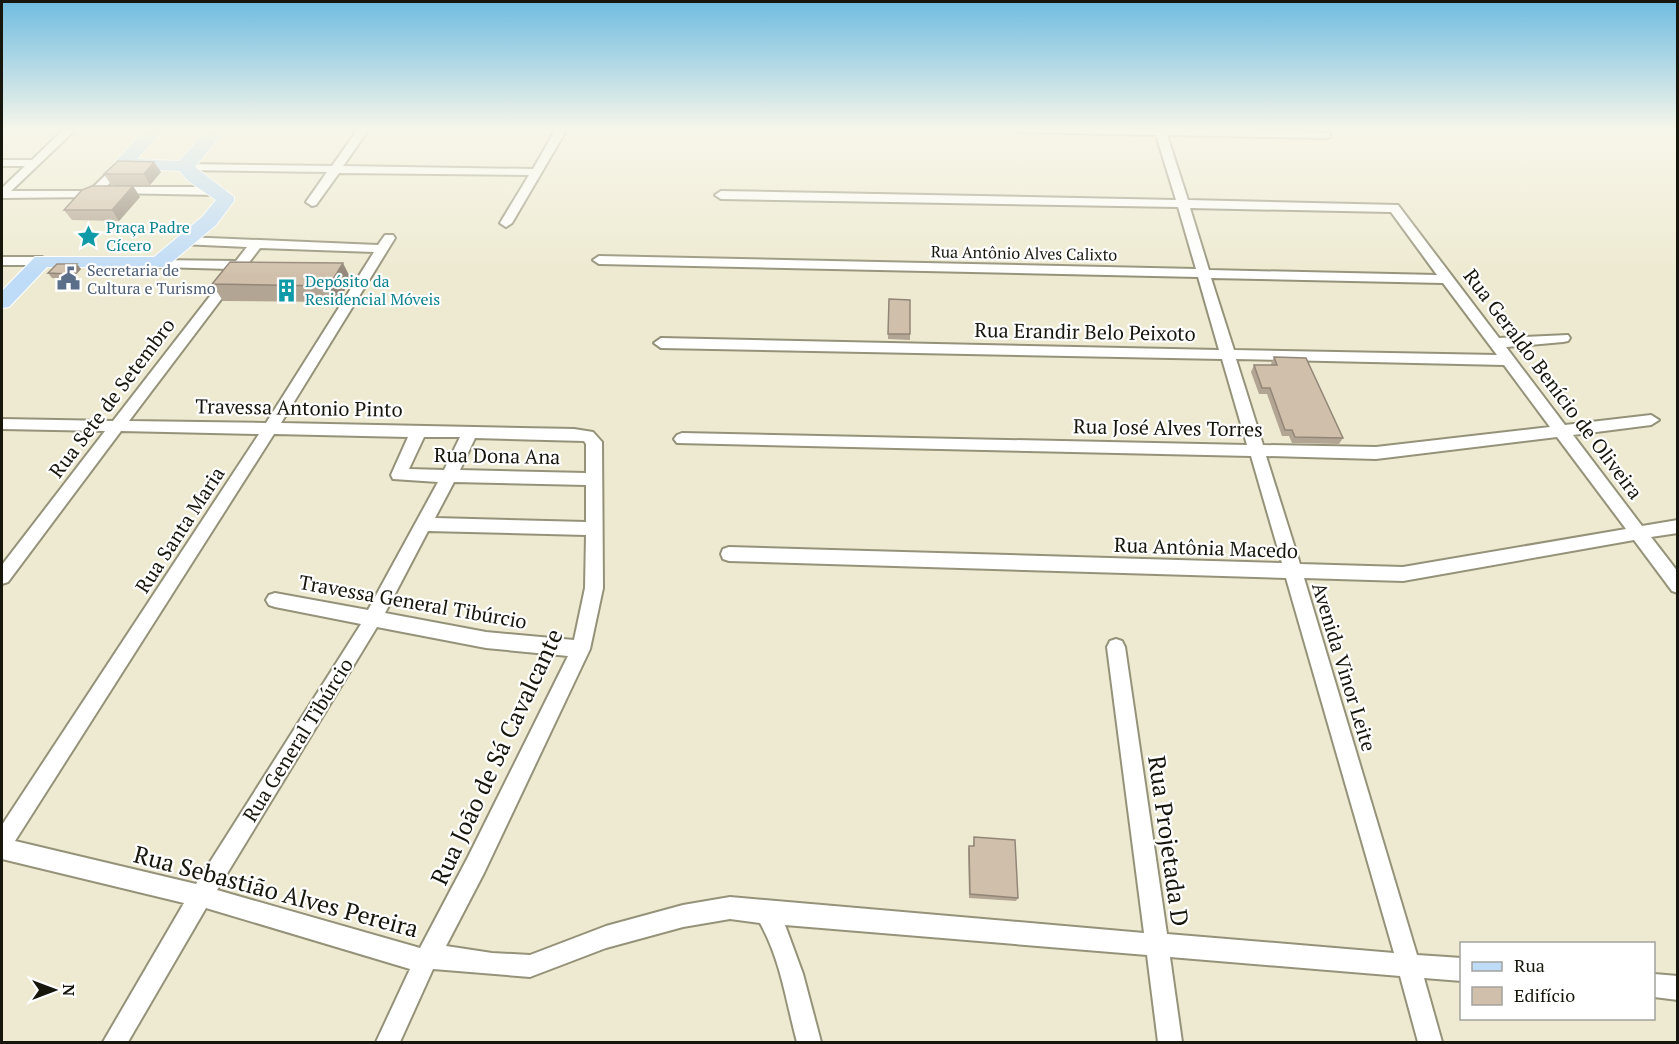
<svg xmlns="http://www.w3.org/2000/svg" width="1679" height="1044" viewBox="0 0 1679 1044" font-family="'PT Serif',serif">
<rect width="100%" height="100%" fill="#eeead1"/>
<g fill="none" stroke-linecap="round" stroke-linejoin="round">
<defs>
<path id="street" d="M64,129H76L11,191H89L119,162L123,161L129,164L96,197L2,198V188L25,166H2V160H32Z
M358,129H369L343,166L533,169L556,129H567L512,223L506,227L500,223L529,175L339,173L316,205L312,206L306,202L327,172L186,170L180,167L186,164L332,166Z
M1015,129H1209L1330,133V137L1326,138L1167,135L1188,200L1398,205L1499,338L1568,335L1570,338L1568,341L1563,342L1506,347L1565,425L1651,415L1659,420L1651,425L1573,435L1642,526L1678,520V533L1651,537L1678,572V593L1672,591L1634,540L1403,581L1304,578L1417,955L1462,958V981L1424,978L1442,1042H1418L1400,976L1170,957L1182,1042H1158L1147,955L785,925L803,974L821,1042H797C786,1002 781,960 760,923L730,919L683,927L606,948L530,977L433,969L400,1042H376L410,969L206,908L128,1042H103L184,903L2,859V825L259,434L121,431L8,582L2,584V565L105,431L2,429V419L113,421L231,269L159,267L155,266L153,263L155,260L236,261L247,247L181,244L179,241L185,237L378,245L385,235H393L395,238L281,423L574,429L593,432L602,442L603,588L590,649L484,873L446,946L492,953L530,955L606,926L683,905L730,897L1144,933L1107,647L1110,641L1116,639L1122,641L1125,647L1167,934L1394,953L1286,578L729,561L723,559L721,554L723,549L729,547L1282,563L1251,456L677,443L674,439L677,435L682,433L1247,445L1222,359L661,348L654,343L661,338L1219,350L1198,277L599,264L593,260L599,256L1196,269L1178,207L721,199L715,195L721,191L1176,200L1156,135L1020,132ZM1190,208L1391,212L1437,275L1209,270ZM260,248L374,252L266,423L129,421ZM1211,278L1443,283L1497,355L1234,350ZM1236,359L1504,365L1550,427L1376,447L1263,445ZM274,434L408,437L391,475L393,479L438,482L368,610L275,593L269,595L266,600L269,605L275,607L361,624L196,884L15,841ZM424,437H460L444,470L409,469ZM1557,437L1626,529L1403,567L1300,564L1266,456L1376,459ZM475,438L584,441L586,444V473L460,470ZM454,482L586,485V522L435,518ZM428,531L586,535L585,588L574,640L486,632L385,613ZM377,627L486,648L568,656L468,857L420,948L217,890Z
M115,187H218L224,191L218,195L111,193V189Z
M2,257H42L48,261L42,265H2Z
M1654,974L1678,976V1000L1654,997Z"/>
<path id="primary" d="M146,129H164L137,159L179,161L208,129H226L195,167L234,197V201L216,225L166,267H47L9,307L2,308V291L35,257H154L202,217L216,200L187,180L180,171L117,168L114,164L117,160Z"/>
</defs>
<use href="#street" stroke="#95927a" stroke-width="4"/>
<use href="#primary" stroke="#fff" stroke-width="2"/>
<use href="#street" fill="#fff" fill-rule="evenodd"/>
<use href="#primary" fill="#bedbf7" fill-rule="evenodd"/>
</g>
<path fill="#b3a593" d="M161,172L150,185H111L104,174Z
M133,186L140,197L119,221L72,220L64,210Z
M81,269L72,279L52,278L48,273Z
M351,279L338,302L223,301L212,284Z
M889,299L910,334V340L888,339Z
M1274,357L1343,438L1339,444L1292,443L1289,436H1282L1267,394H1259L1251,372L1254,365H1271V364Z
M974,837L1018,898L1016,901L969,898L968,849L969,846H973Z"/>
<path fill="#928678" d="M154,162L161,172L150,185L144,174Z
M133,186L140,197L119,221L112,210Z
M343,263L351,279L338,302L329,286Z
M77,264L81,269L72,279L68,274Z"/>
<path fill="#d0c0ab" stroke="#928678" stroke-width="1.5" d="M118,161L154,162L144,174H104Z
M92,186H133L112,210H64L82,190Z
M230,262L343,263L329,286L212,284Z
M57,264H77L68,274L48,273Z
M889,299L910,300V334H888Z
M1274,357L1306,358L1343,438L1295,437L1292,430H1285L1270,388H1262L1254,365H1277Z
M974,837L1015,840L1018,898L970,894L969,846H974Z"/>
<linearGradient id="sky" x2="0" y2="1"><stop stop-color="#6fbce0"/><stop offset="0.47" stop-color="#f7f6ea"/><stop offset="1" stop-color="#f7f6ea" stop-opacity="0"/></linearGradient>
<rect width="1679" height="276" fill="url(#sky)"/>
<defs>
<symbol id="sight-bare" viewBox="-9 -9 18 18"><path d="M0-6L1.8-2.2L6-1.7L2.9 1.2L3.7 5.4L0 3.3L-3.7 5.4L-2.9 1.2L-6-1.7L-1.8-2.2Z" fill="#0f9aa8" stroke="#fff" stroke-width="2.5" paint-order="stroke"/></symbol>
<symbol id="civic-bare" viewBox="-9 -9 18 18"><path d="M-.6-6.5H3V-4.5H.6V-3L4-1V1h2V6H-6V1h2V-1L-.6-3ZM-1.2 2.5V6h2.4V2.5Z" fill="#5c6f8a" stroke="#fff" stroke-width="2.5" paint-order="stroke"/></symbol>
<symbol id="building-bare" viewBox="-9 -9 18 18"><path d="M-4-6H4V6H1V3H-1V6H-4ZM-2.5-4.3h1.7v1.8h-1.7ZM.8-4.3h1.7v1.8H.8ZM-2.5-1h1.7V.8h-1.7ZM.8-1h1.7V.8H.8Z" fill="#0f9aa8" stroke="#fff" stroke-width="2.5" paint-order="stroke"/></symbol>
</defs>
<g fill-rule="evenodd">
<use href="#sight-bare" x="72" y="220" width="33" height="33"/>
<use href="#civic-bare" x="52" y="262" width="33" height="33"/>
<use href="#building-bare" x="270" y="274" width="33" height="33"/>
</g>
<g text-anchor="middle" stroke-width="4.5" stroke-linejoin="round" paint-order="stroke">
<g font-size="16" fill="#0d838f" stroke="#fff" text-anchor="start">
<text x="106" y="233">Praça Padre<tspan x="106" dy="18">Cícero</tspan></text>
<text x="305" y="287">Depósito da<tspan x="305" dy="18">Residencial Móveis</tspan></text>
</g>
<g font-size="16" fill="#17160d" stroke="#fff">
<text transform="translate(1024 253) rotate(1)" y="6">Rua Antônio Alves Calixto</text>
</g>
<g font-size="16" fill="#4e5e75" stroke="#fff" text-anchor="start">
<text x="87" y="276">Secretaria de<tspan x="87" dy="18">Cultura e Turismo</tspan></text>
</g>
<g font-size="20" fill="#17160d" stroke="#fff">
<text transform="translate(1085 332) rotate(1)" y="7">Rua Erandir Belo Peixoto</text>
<text transform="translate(1553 384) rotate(53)" y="7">Rua Geraldo Benício de Oliveira</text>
<text transform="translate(112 398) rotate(-53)" y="7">Rua Sete de Setembro</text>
<text transform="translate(299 408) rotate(1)" y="7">Travessa Antonio Pinto</text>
<text transform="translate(1168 428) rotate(1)" y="7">Rua José Alves Torres</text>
<text transform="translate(497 456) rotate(1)" y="7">Rua Dona Ana</text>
<text transform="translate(180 530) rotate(-57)" y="7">Rua Santa Maria</text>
<text transform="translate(1206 548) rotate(2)" y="7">Rua Antônia Macedo</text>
<text transform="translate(413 602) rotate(10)" y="7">Travessa General Tibúrcio</text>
<text transform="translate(1344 667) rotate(73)" y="7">Avenida Vinor Leite</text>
<text transform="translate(298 740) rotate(-58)" y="7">Rua General Tibúrcio</text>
</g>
<g font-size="24" fill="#17160d" stroke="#fff">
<text transform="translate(497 757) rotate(-65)" y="8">Rua João de Sá Cavalcante</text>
<text transform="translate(1168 841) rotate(82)" y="8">Rua Projetada D</text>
<text transform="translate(276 892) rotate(15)" y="8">Rua Sebastião Alves Pereira</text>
</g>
</g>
<rect width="1679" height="1044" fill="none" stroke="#17160d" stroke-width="6"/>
<rect x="1460" y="942" width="195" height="78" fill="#ffffff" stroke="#a2a29e" stroke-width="1.5"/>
<rect x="1472" y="962" width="30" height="9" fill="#bedbf7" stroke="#a2a29e" stroke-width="1.5"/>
<text x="1514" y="972" font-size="18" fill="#17160d">Rua</text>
<rect x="1472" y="987" width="30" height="18" fill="#d0c0ab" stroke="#a2a29e" stroke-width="1.5"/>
<text x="1514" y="1002" font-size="18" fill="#17160d">Edifício</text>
<g transform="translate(54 990) rotate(90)" stroke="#ffffff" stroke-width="4.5" paint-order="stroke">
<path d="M0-4.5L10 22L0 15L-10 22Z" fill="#17160d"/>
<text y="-9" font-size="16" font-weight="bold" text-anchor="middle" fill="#17160d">N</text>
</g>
</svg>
